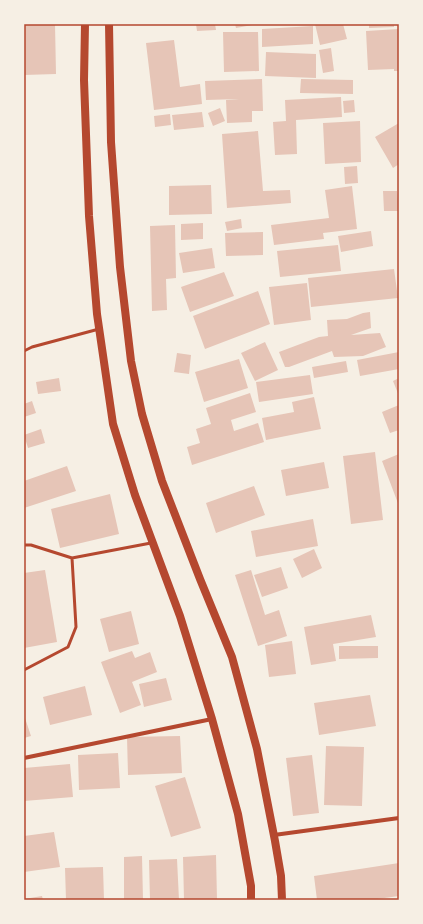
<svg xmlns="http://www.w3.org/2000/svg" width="423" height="924" viewBox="0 0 423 924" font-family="Roboto,sans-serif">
<rect width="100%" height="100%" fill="#f6efe4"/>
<path fill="#e6c5b7" d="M24,24H55L56,74L24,75Z
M196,24H215L216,30L197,31Z
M235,24H252V25L236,28Z
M315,24H343L347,39L320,45Z
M369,24H394V27L369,28Z
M313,26V44L262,47V29Z
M399,29V71H394V69L368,70L366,31Z
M223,32H258L259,71L224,72Z
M174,40L180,87L200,84L202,104L154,110L146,43Z
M331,48L334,71L323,73L319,50Z
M266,52L316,54V78L265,76Z
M262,79L263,111H252V122L227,123L226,100L239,99L206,100L205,81Z
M301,79L353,80V94L300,93Z
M341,97L342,117L296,120L297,154L275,155L273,122L286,121L285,100Z
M354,100L355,112L344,113L343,101Z
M220,108L225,121L213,126L208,113Z
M202,112L204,127L174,130L172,115Z
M170,114L171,125L155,127L154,116Z
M360,121L361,162L325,164L323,123Z
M399,123V164L393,168L375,137Z
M258,131L263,191L290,190L291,203L227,208L222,134Z
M357,166L358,183L345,184L344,167Z
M211,185L212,214L169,215V186Z
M352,186L357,229L323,233L324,239L274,245L271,225L329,218L325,190Z
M383,191H397L399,211H384Z
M241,219L242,228L227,231L225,222Z
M203,223V239L181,240V224Z
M175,225L176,278L166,279L167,310L152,311L150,226Z
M371,231L373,246L341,252L338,236Z
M263,232V255L226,256L225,233Z
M338,245L341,271L280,277L277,251Z
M212,248L215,268L183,273L179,253Z
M394,269L398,298L311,307L308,278Z
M224,272L234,296L190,312L181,287Z
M307,283L311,320L274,325L269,287Z
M258,291L270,324L205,349L193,316Z
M370,312L371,328L351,335L380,333L386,347L363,356L334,357L332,351L289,367H285L279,352L319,337L328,336L327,320L347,319L363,313Z
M265,342L278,370L255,381L241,353Z
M399,352V369L360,376L357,360Z
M177,353L191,355L189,374L174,372Z
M239,359L248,388L204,402L195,372Z
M346,361L348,372L314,378L312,367Z
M310,375L313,394L259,402L256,382Z
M59,378L61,391L38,394L36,382Z
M399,378V396L393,381Z
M250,393L256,412L231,420L234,431L258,423L264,442L192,465L187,447L200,443L196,429L211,424L206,408Z
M314,397L321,429L266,440L262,418L294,412L292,402Z
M32,401L36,413L24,417V404Z
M399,405V430L390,433L382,412Z
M41,429L45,443L28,448L24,435Z
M375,452L383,520L351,524L343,456Z
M399,454V506L382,461Z
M324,462L329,488L286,496L281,470Z
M67,466L76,491L24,508V481Z
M254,486L265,515L216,533L206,503Z
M110,494L119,534L60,548L51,509Z
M313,519L318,546L256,557L251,531Z
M314,549L322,568L302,578L293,559Z
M281,567L288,588L262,597L254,575Z
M45,570L57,642L24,648V573Z
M251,570L265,615L279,610L287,636L258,646L235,575Z
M131,611L139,644L109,652L100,619Z
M371,615L376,637L333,644L336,661L311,665L304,627Z
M292,641L296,674L269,677L265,645Z
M339,646H378V658L339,659Z
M132,651L135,658L150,652L157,672L132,682L141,705L120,713L101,662Z
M166,678L172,700L144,707L139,684Z
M85,686L92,715L50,725L43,697Z
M370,695L376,726L319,735L314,703Z
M24,715L31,736L24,738Z
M180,736L182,773L128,775L127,737Z
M326,746L364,747L362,806L324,805Z
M118,753L120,788L79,790L78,755Z
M312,755L319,813L293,816L286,758Z
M70,764L73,797L24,801V768Z
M185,777L201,828L171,837L155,786Z
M54,832L60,867L24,872V836Z
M216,855L217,900H184L183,857Z
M142,856L143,900H124V857Z
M177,859L179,900H150L149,860Z
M399,863V896L370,900H317L314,876Z
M103,867L104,900H66L65,868Z
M42,896L43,900H24V899Z"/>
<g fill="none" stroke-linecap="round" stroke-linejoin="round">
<path stroke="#b5482f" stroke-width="3" d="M24,351L32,347L99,329
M24,545H31L72,558L151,543
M24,670L68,647L76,627L72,558"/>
<path stroke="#b5482f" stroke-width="4" d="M24,758L212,719
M274,835L399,818"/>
<path stroke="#b5482f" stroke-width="8" d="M85,24L84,80L89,216L97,314L113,424L135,495L180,616L212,719L238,814L251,886V900
M109,24L111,142L120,267L131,361L142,414L162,481L200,579L232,657L257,749L275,841L281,876L282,900"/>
</g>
<rect width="423" height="924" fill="none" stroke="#f6efe4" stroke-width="50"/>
<rect x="25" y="25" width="373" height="874" fill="none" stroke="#b5482f" stroke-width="1.5"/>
</svg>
